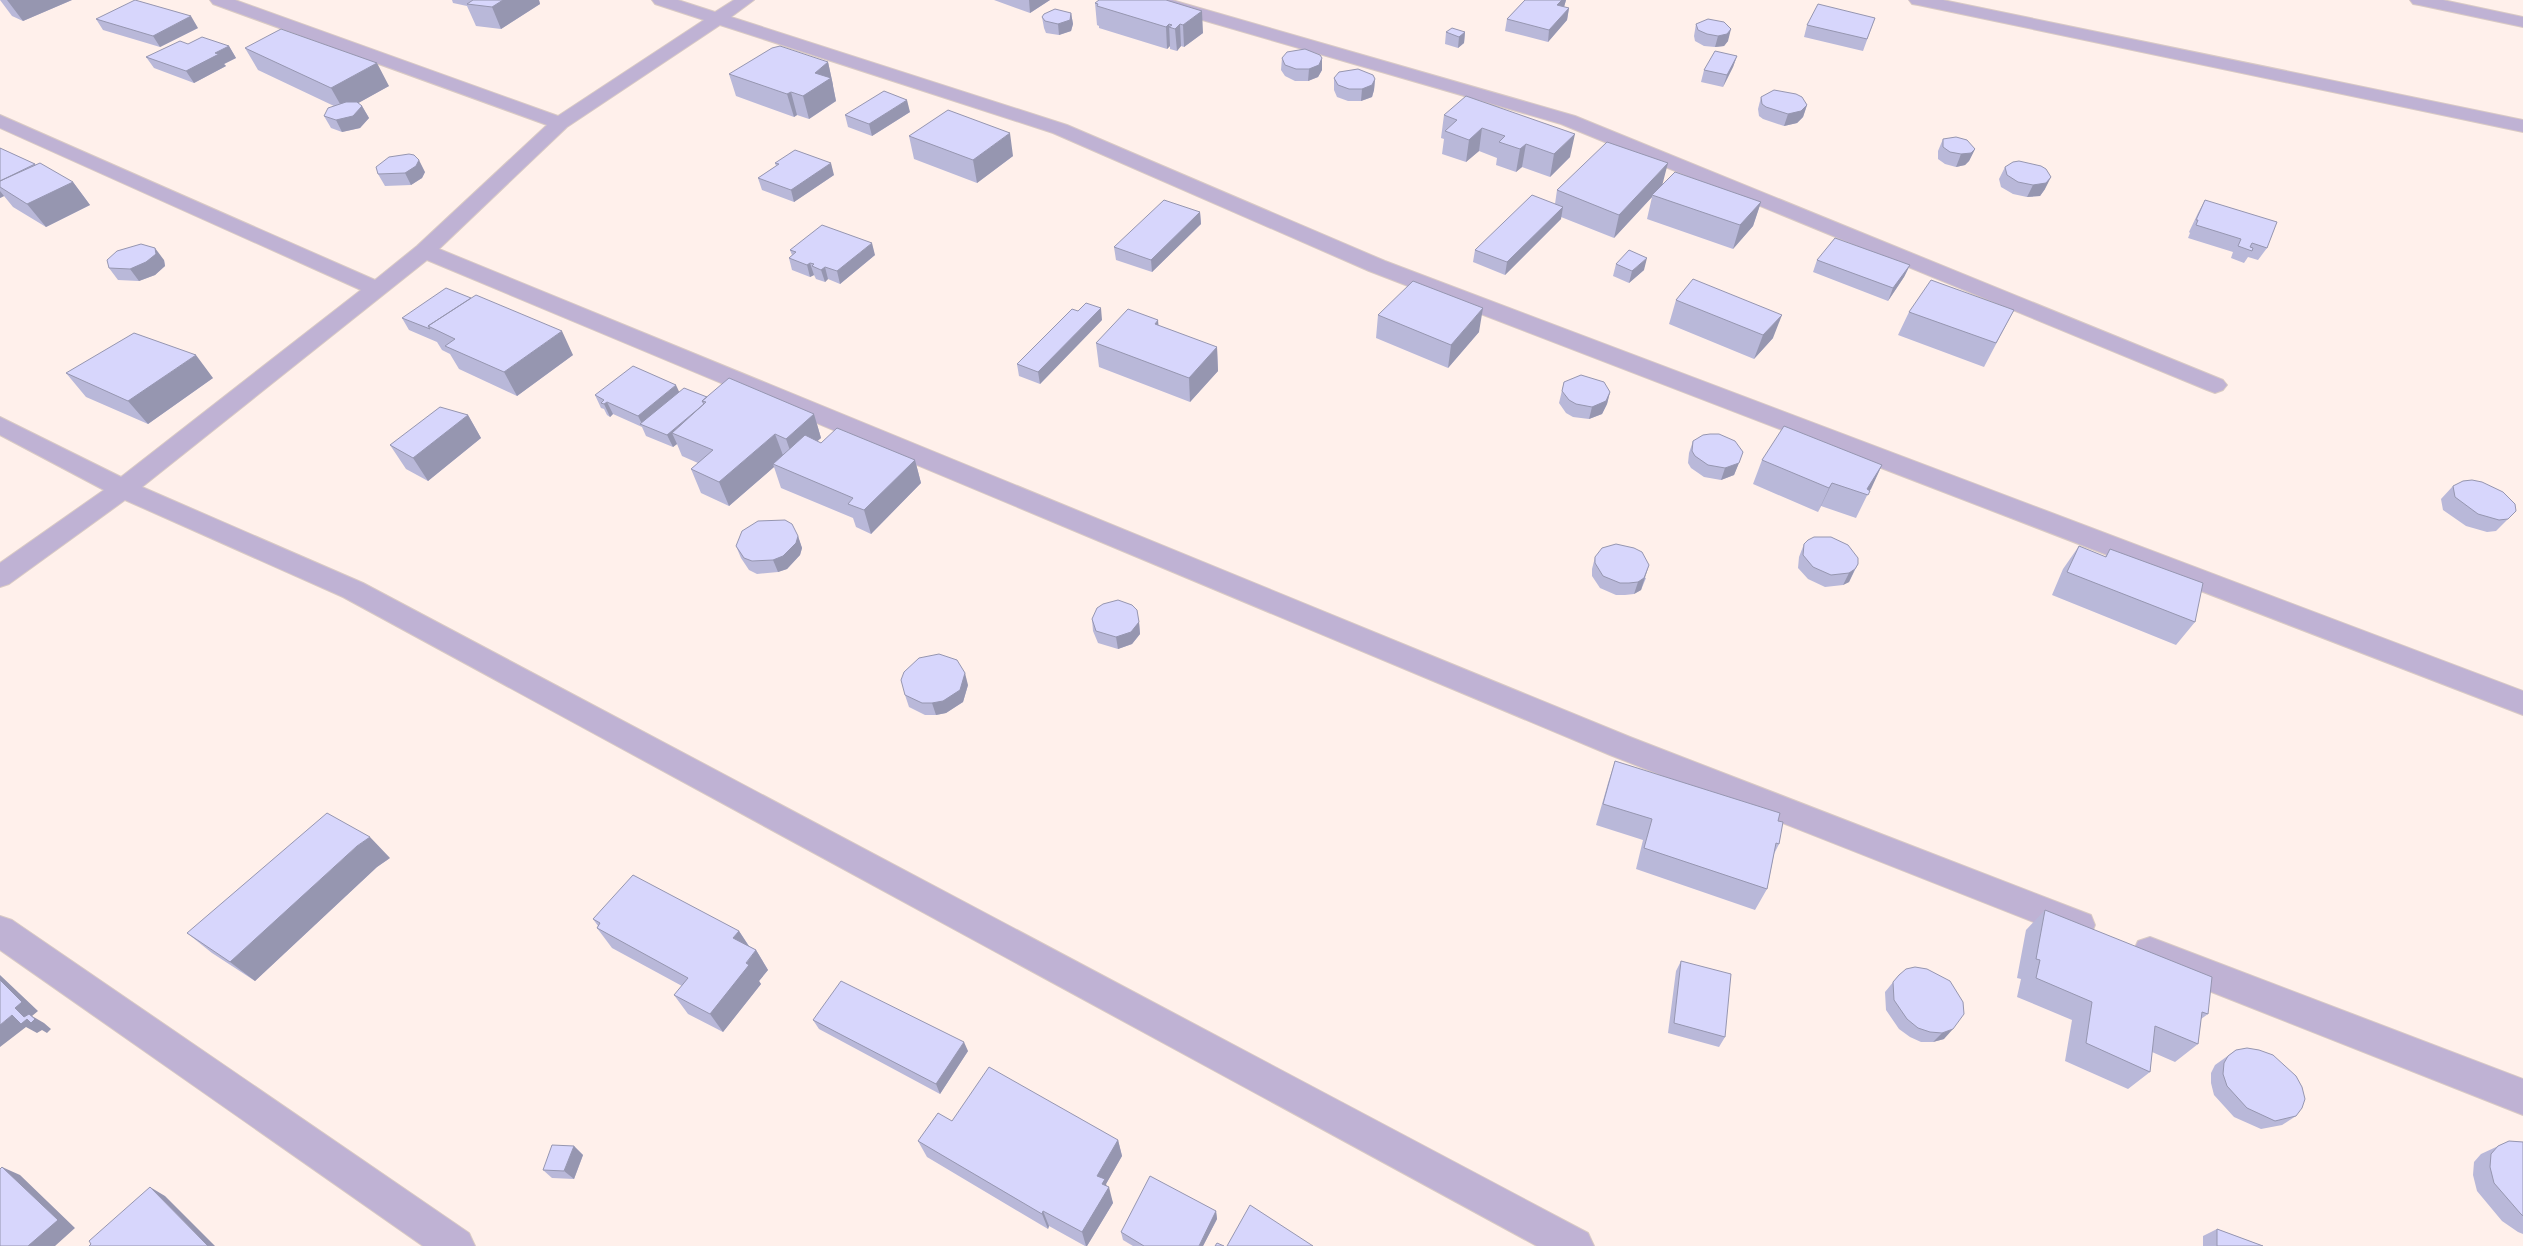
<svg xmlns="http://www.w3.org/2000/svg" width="2523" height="1246" viewBox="0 0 2523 1246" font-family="Quicksand,sans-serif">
<rect width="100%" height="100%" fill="#fff0eb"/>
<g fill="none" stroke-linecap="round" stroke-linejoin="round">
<defs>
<path id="minor" d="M210,0H235L558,116L704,20L655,4L652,0H678L715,12L734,0H754L731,17L1067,125L1385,261L2523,691V715L1369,271L1053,133L720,25L567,127L439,249L1630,737L2091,915L2095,925L2091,935L2079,940L1610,755L427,260L142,487L363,583L1588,1233L1594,1246H1537L343,597L125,500L9,584L0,587V563L104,490L0,435V417L121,477L361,290L0,128V115L375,280L417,246L547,125L213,4Z
M1144,0H1172L1575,116L2223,380L2227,385L2223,390L2215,393L2207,390L1561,124L1147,4Z
M1909,0H1943L2523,120V132L1918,5L1912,4Z
M2410,0H2443L2523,17V27L2419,5L2413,4Z
M0,916L12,920L469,1233L475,1246H423L0,950Z
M2150,937L2523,1079V1115L2138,963L2133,952L2138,941Z"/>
</defs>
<use href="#minor" stroke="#d9cac5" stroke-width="2"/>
<use href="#minor" fill="#bfb2d4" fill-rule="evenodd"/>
</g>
<path fill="#b9b8d9" d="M0,0H72L23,21L12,16Z
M452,0H539L540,4L501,29L476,26L467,6L453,3Z
M994,0H1050L1030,13Z
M1166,0L1203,33L1184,47L1181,46L1177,51L1170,49V46L1167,49L1099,28V26L1097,25L1095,3Z
M1525,0H1566L1564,7L1569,8L1567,20L1548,42L1505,31L1507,19Z
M1071,13L1073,24L1071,31L1059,35L1046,33L1044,28L1042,17Z
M1875,18L1863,51L1804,37L1807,25Z
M96,19L198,28L160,47L103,30Z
M1696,24L1728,41L1724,46L1715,47L1704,46L1695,41L1694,36Z
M1446,32H1465L1464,43L1458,48L1445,44Z
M188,44L229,46L236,58L224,64L226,66L194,83L154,68L146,57Z
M245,48L389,86L358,103L362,106L369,118L360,128L342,132L331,128L324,116L334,106L258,70Z
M1737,56L1733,67L1723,87L1701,82L1704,70Z
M1282,58L1322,70L1318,77L1308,81H1295L1285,76L1281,70Z
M828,62L833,85V86L836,101L809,119L797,115L794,117L736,96L729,74Z
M1334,78L1375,79L1374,90L1372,97L1361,101H1348L1337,97L1334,90Z
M1761,97L1807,105L1803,117L1797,123L1784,126L1763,119L1759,116L1758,109Z
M910,112L872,136L848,127L845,115Z
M1444,115L1570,157L1550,177L1522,167L1516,172L1496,165L1497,158L1479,151L1466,162L1442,154L1444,139L1441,138Z
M909,136L1013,156L977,183L914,159Z
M1943,139L1975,149L1969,161L1965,165L1956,167L1945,164L1938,159V151Z
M0,148L73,182L90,205L46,227L13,207L4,196L0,198Z
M775,163L834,175L794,202L762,190L758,178L776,166Z
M2005,167L2045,189L2040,196L2027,197L2013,194L2001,187L1999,179Z
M425,172L422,178L411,185L385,186L378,174Z
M1663,185L1761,202L1753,226L1733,249L1647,219L1652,197L1614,238L1561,217V219L1505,275L1473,262L1475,250L1555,204L1557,190Z
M2205,200L2267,248L2258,260L2248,257L2244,263L2231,258L2233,252L2188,238L2190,233L2189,232L2198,213Z
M1200,212L1201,224L1152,272L1116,260L1114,247Z
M790,250L875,255L840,284L828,279L825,282L816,279L814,275L810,277L792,270L789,258L792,255Z
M164,260L165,266L155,275L139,281L118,280L109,268Z
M1817,260L1910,265L1904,277L1888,301L1813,272Z
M1616,264L1644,270L1629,283L1613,276Z
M1676,300L1773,338L1754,359L1669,324Z
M2014,310L1984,367L1898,335L1909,312Z
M1378,315L1479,332L1448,368L1376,338Z
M402,318L573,355L517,396L459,369L450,354L442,350L437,342L409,330Z
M1102,320L1040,384L1019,376L1017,364Z
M1096,343L1217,347L1218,371L1190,402L1099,367Z
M66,373L213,378L148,424L86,397Z
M1564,382L1610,392L1607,404L1602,414L1589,419L1573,417L1566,413L1559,403Z
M679,392L814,414L821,438L817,441L821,443L915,460L921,483L871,534L856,527L853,518L781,488L774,467L729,506L701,493L691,469L698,463L682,456L677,444L673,447L646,436L642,427L613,414L610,417L607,415L604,409L601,408L595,395Z
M468,415L481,438L428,481L406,469L390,445Z
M1693,441L1743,452L1734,475L1721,480L1704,477L1691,468L1688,463L1689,453Z
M1762,460L1882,465L1856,518L1821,506L1818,512L1753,484Z
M2453,486L2516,511L2496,531L2487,532L2466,526L2443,510L2441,499Z
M798,536L802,548L800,555L787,569L778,572L757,574L749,570L741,558L736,546Z
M1804,544L1858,564L1849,582L1843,585L1825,587L1808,579L1798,568L1799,557Z
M2079,546L2105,557L2110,549L2195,622L2176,645L2052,595L2063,569Z
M1595,557L1646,578L1641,590L1634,594L1625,595H1616L1600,588L1592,576V569Z
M1092,619L1139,622L1140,634L1132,644L1118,649L1098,643L1093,631Z
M968,685L963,702L946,713L936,715H925L909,707L905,695Z
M1615,761L1778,821L1779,844L1774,854L1767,889L1755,910L1636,869L1643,840L1596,825L1608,783Z
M390,858L377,867L255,981L212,953L187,933Z
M2045,910L2208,1014L2201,1019L2198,1044L2175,1062L2152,1052L2150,1072L2128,1089L2065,1061L2072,1020L2017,997L2021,979L2017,978L2026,930Z
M593,919L739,931L749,946L756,950L768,970L759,981L761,984L723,1032L688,1014L674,995L682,986L612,948L597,928L598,926Z
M1681,961L1725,1037L1719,1047L1668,1033L1676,971Z
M1927,969L1944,1039L1933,1042H1921L1910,1037L1899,1029L1886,1010L1885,992L1899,975Z
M813,1020L968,1051L940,1094L819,1029Z
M2236,1050L2296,1116L2282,1125L2261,1129L2234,1117L2214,1095L2211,1083V1073L2215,1065Z
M952,1121L1118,1140L1122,1156L1106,1184L1113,1203L1087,1246H1085L1049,1226L1048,1229L927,1157L918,1141Z
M2509,1141L2523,1142V1234L2518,1232L2502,1221L2477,1191L2473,1175L2474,1162L2481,1154Z
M574,1146L583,1155L574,1179L552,1178L543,1170Z
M1216,1211L1217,1219L1203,1246H1133L1123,1240L1121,1232Z
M2217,1229L2263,1246H2203V1236Z"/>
<path fill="#9696b0" d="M7,0H72L23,21Z
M503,0H539L540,4L501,29L492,7Z
M1029,0H1050L1030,13Z
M1562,0H1566L1564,7L1557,5Z
M1569,8L1567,20L1548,42L1549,30Z
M1202,11L1203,33L1184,47L1183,25Z
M1071,13L1073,24L1071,31L1059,35L1058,24Z
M191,16L198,28L160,47L153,36Z
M1169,24L1170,46L1167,49L1166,27Z
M1180,24L1181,46L1177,51L1175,29Z
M1731,29L1728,41L1724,46L1715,47L1718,36Z
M1465,32L1464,43L1458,48L1459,37Z
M229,46L236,58L224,64L226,66L194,83L186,71L215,53Z
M1737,56L1733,67L1723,87L1727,75Z
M1322,58V70L1318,77L1308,81L1309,69Z
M828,62L833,85V86L836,101L809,119L803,96L815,73Z
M377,63L389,86L344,111L331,88Z
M1375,79L1374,90L1372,97L1361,101L1362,89Z
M791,92L797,115L794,117L787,94Z
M907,100L910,112L872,136L869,124Z
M1807,105L1803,117L1797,123L1784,126L1788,114Z
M362,106L369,118L360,128L342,132L336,120Z
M1482,128L1479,151L1466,162L1469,140Z
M1010,133L1013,156L977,183L973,160Z
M1575,134L1570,157L1550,177L1554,154Z
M1526,144L1522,167L1516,172L1520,149Z
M1975,149L1969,161L1965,165L1956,167L1961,154Z
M419,160L425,172L422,178L411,185L405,173Z
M831,163L834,175L794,202L791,190Z
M1668,163L1662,186L1652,195V197L1614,238L1619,215Z
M2051,177L2045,189L2040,196L2027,197L2033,185Z
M73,182L90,205L46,227L27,204Z
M0,191L4,196L0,198Z
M1761,202L1753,226L1733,249L1740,225Z
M1563,207L1561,219L1505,275L1507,262Z
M1200,212L1201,224L1152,272L1151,260Z
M872,243L875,255L840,284L837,271Z
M155,248L164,260L165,266L155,275L139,281L130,269Z
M1647,258L1644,270L1629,283L1632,271Z
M810,263L814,275L810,277L807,265Z
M1910,265L1904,277L1888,301L1893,288Z
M825,267L828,279L825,282L821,270Z
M1101,308L1102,320L1040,384L1038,372Z
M1483,308L1479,332L1448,368L1451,345Z
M1782,315L1773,338L1754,359L1763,335Z
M1158,320L1160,343L1155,324Z
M562,331L573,355L517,396L504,372Z
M1217,347L1218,371L1190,402L1189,378Z
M196,355L213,378L148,424L128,401Z
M676,385L682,398L642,424L638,416Z
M1610,392L1607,404L1602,414L1589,419L1592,407Z
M607,402L613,414L610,417L604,404Z
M704,405L672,433L677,444L673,447L667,435Z
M814,414L821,438L794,462L786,439Z
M468,415L481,438L428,481L413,458Z
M775,434L784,458L773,464L774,467L729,506L719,482Z
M915,460L921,483L871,534L864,510Z
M1739,463L1734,475L1721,480L1725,468Z
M1882,465L1871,489L1867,495V489Z
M1832,483L1821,506L1818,512L1829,488Z
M798,536L802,548L800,555L787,569L778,572L773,560Z
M1649,565L1641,590L1634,594L1638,582Z
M1855,569L1849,582L1843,585L1849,573Z
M1139,622L1140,634L1132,644L1118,649L1116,637Z
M965,673L968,685L963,702L946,713L936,715L932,703Z
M370,837L390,858L377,867L255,981L230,962L357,846Z
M739,931L752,951L733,938Z
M756,950L768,970L759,981L761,984L723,1032L710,1014Z
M0,975L38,1011L32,1016L44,1023L51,1029L47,1033L42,1030L37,1033L26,1027L0,1047V1025L12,1015L24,1017L15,1008L0,980Z
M1953,1029L1944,1039L1933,1042L1942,1033Z
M964,1042L968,1051L940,1094L936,1084Z
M1118,1140L1122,1156L1106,1184L1107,1189L1109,1187L1113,1203L1087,1246H1086L1082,1232L1097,1176Z
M574,1146L583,1155L574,1179L564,1171Z
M2,1167L20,1175L75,1228L55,1246H28Z
M150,1187L165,1196L215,1246H208Z
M1043,1211L1049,1226L1048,1229L1042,1214Z
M1216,1211L1217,1219L1203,1246H1199Z"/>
<path fill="#d7d6fc" stroke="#9696b0" d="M135,0L191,16L153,36L96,19Z
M473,0H503L492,7L467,4Z
M1099,0H1166L1202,11L1183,25L1180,24L1175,29L1169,27L1172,25L1169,24L1166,27L1097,6L1098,4L1095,3Z
M1525,0H1562L1557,5L1569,8L1549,30L1507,19Z
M1818,4L1875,18L1867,39L1807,25Z
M1055,9L1071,13L1070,20L1058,24L1045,21L1042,17L1044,14Z
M1708,19L1724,22L1731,29L1727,34L1718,36L1707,34L1698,30L1696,24Z
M1452,28L1465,32L1459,37L1446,32Z
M281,29L377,63L331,88L245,48Z
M202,37L229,46L215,53L219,54L186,71L146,57L180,41L188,44Z
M780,46L828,62L815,73L831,78L803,96L791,92L787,94L729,74L772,48Z
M1305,49L1320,55L1322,58L1319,65L1309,69H1296L1285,65L1282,58L1287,52Z
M1715,51L1737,56L1727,75L1704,70Z
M1358,69L1373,75L1375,79L1372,85L1362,89H1349L1338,85L1334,78L1339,72Z
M1774,90L1796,94L1802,97L1807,105L1801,111L1788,114L1766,107L1762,104L1761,97Z
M884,91L907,100L869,124L845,115Z
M1466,96L1575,134L1554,154L1526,144L1520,149L1499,142L1505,136L1482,128L1469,140L1445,131L1457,120L1444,115Z
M346,102H357L362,106L353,116L336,120L324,116L328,108Z
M948,110L1010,133L973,160L909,136Z
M1956,137L1967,140L1975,149L1971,153L1961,154L1950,152L1943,147V139Z
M1607,142L1668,163L1619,215L1557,190Z
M0,148L35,164L0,181Z
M795,150L831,163L791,190L758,178L779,164L775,163Z
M409,154L414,155L419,160L416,166L405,173L378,174L376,167L389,157Z
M2019,161L2041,166L2046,169L2051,177L2046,183L2033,185L2018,182L2007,175L2005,167L2013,162Z
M40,163L73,182L27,204L0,187V181Z
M1675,172L1761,202L1740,225L1652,195Z
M1532,195L1563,207L1507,262L1475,250Z
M1164,200L1200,212L1151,260L1114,247Z
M2205,200L2277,222L2267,248L2252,243L2250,247L2253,248L2252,251L2238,246L2241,239L2196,225L2198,220H2196Z
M822,225L872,243L837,271L825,267L821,270L812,266L814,264L810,263L807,265L789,258L796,252L790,250Z
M1835,238L1910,265L1893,288L1817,260Z
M141,244L155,248L156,254L146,262L130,269L109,268L107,260L117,251Z
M1629,250L1647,258L1632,271L1616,264Z
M1693,279L1782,315L1763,335L1676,300Z
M1931,280L2014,310L1996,343L1909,312Z
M1413,281L1483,308L1451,345L1378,315Z
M446,288L471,298L428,326L430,329L402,318Z
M476,295L562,331L504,372L445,346L455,339L428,326Z
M1086,303L1101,308L1038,372L1017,364L1072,309L1078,311Z
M1128,309L1158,320L1155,324L1217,347L1189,378L1096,343Z
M134,333L196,355L128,401L66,373Z
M633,366L676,385L638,416L607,402L604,404L601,403L604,400L595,395Z
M1581,375L1604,382L1610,392L1606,401L1592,407L1576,404L1569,400L1562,391L1564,382Z
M729,378L814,414L786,439L775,434L719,482L691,469L713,450L672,433L706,402L702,401Z
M684,388L707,397L702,401L704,404L667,435L640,424Z
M440,407L468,415L413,458L390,445Z
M1784,426L1882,465L1867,489L1870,491L1868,495L1832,483L1829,488L1762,460Z
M837,428L915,460L864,510L848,504L853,498L773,464L805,435L821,443Z
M1710,434H1719L1735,441L1743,452L1739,463L1725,468L1708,465L1695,456L1692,451L1693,441L1703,435Z
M2472,480L2482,482L2503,492L2515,504L2516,511L2508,519L2499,520L2478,514L2455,497L2453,486L2463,481Z
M785,520L792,524L798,536L796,543L783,556L773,560L752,561L744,558L736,546L742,531L758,521Z
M1814,537H1831L1848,545L1858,558V564L1855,569L1849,573L1831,575L1813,567L1803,555L1804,544L1808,540Z
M1616,544L1634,548L1642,552L1649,565L1644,578L1638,582L1629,583H1620L1603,576L1595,563V557L1602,548Z
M2079,546L2106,557L2110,549L2203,583L2195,622L2067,572Z
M1118,600L1132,605L1137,610L1139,622L1131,632L1116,637L1096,631L1092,619L1097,608L1103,604Z
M939,654L957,660L965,673L960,690L943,701L932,703H922L905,695L901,680L904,672L919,658Z
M1615,761L1780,813L1778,821L1783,822L1779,844L1776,843L1767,889L1644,848L1652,819L1603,804Z
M327,813L370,837L357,846L230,962L187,933Z
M633,875L739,931L733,938L756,950L746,963L749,965L710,1014L674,995L688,978L597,928L600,923L593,919Z
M2045,910L2212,977L2208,1014L2202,1012L2198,1044L2155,1026L2150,1072L2086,1043L2092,1002L2036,978L2040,960L2036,959Z
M1681,961L1731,974L1725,1037L1674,1023Z
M1915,967L1927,969L1950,981L1963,1002L1964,1014L1953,1029L1942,1033L1930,1032L1918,1028L1907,1019L1894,1000L1893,982L1899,975L1906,969Z
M0,980L22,1002L15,1008L24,1017L29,1014L35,1019L31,1023L27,1019L21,1024L12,1015L0,1025Z
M841,981L964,1042L936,1084L813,1020Z
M2247,1048L2259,1050L2273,1055L2296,1076L2302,1087L2305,1099L2302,1108L2296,1116L2275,1121L2247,1108L2227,1086L2223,1074L2224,1063L2228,1056L2236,1050Z
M989,1067L1118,1140L1097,1176L1105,1179L1102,1184L1109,1187L1082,1232L1043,1211L1042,1214L918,1141L938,1113L952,1121Z
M2509,1141L2523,1142V1216L2520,1213L2494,1183L2490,1167L2491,1154L2498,1146Z
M552,1145L574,1146L564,1171L543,1170Z
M2,1167L58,1220L28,1246H0V1169Z
M1150,1176L1216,1211L1199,1246H1144L1121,1232Z
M150,1187L208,1246H89L91,1244L89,1241Z
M1250,1205L1313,1246H1227Z
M2217,1229L2263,1246H2217Z
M1217,1243L1224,1246H1215Z"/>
</svg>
